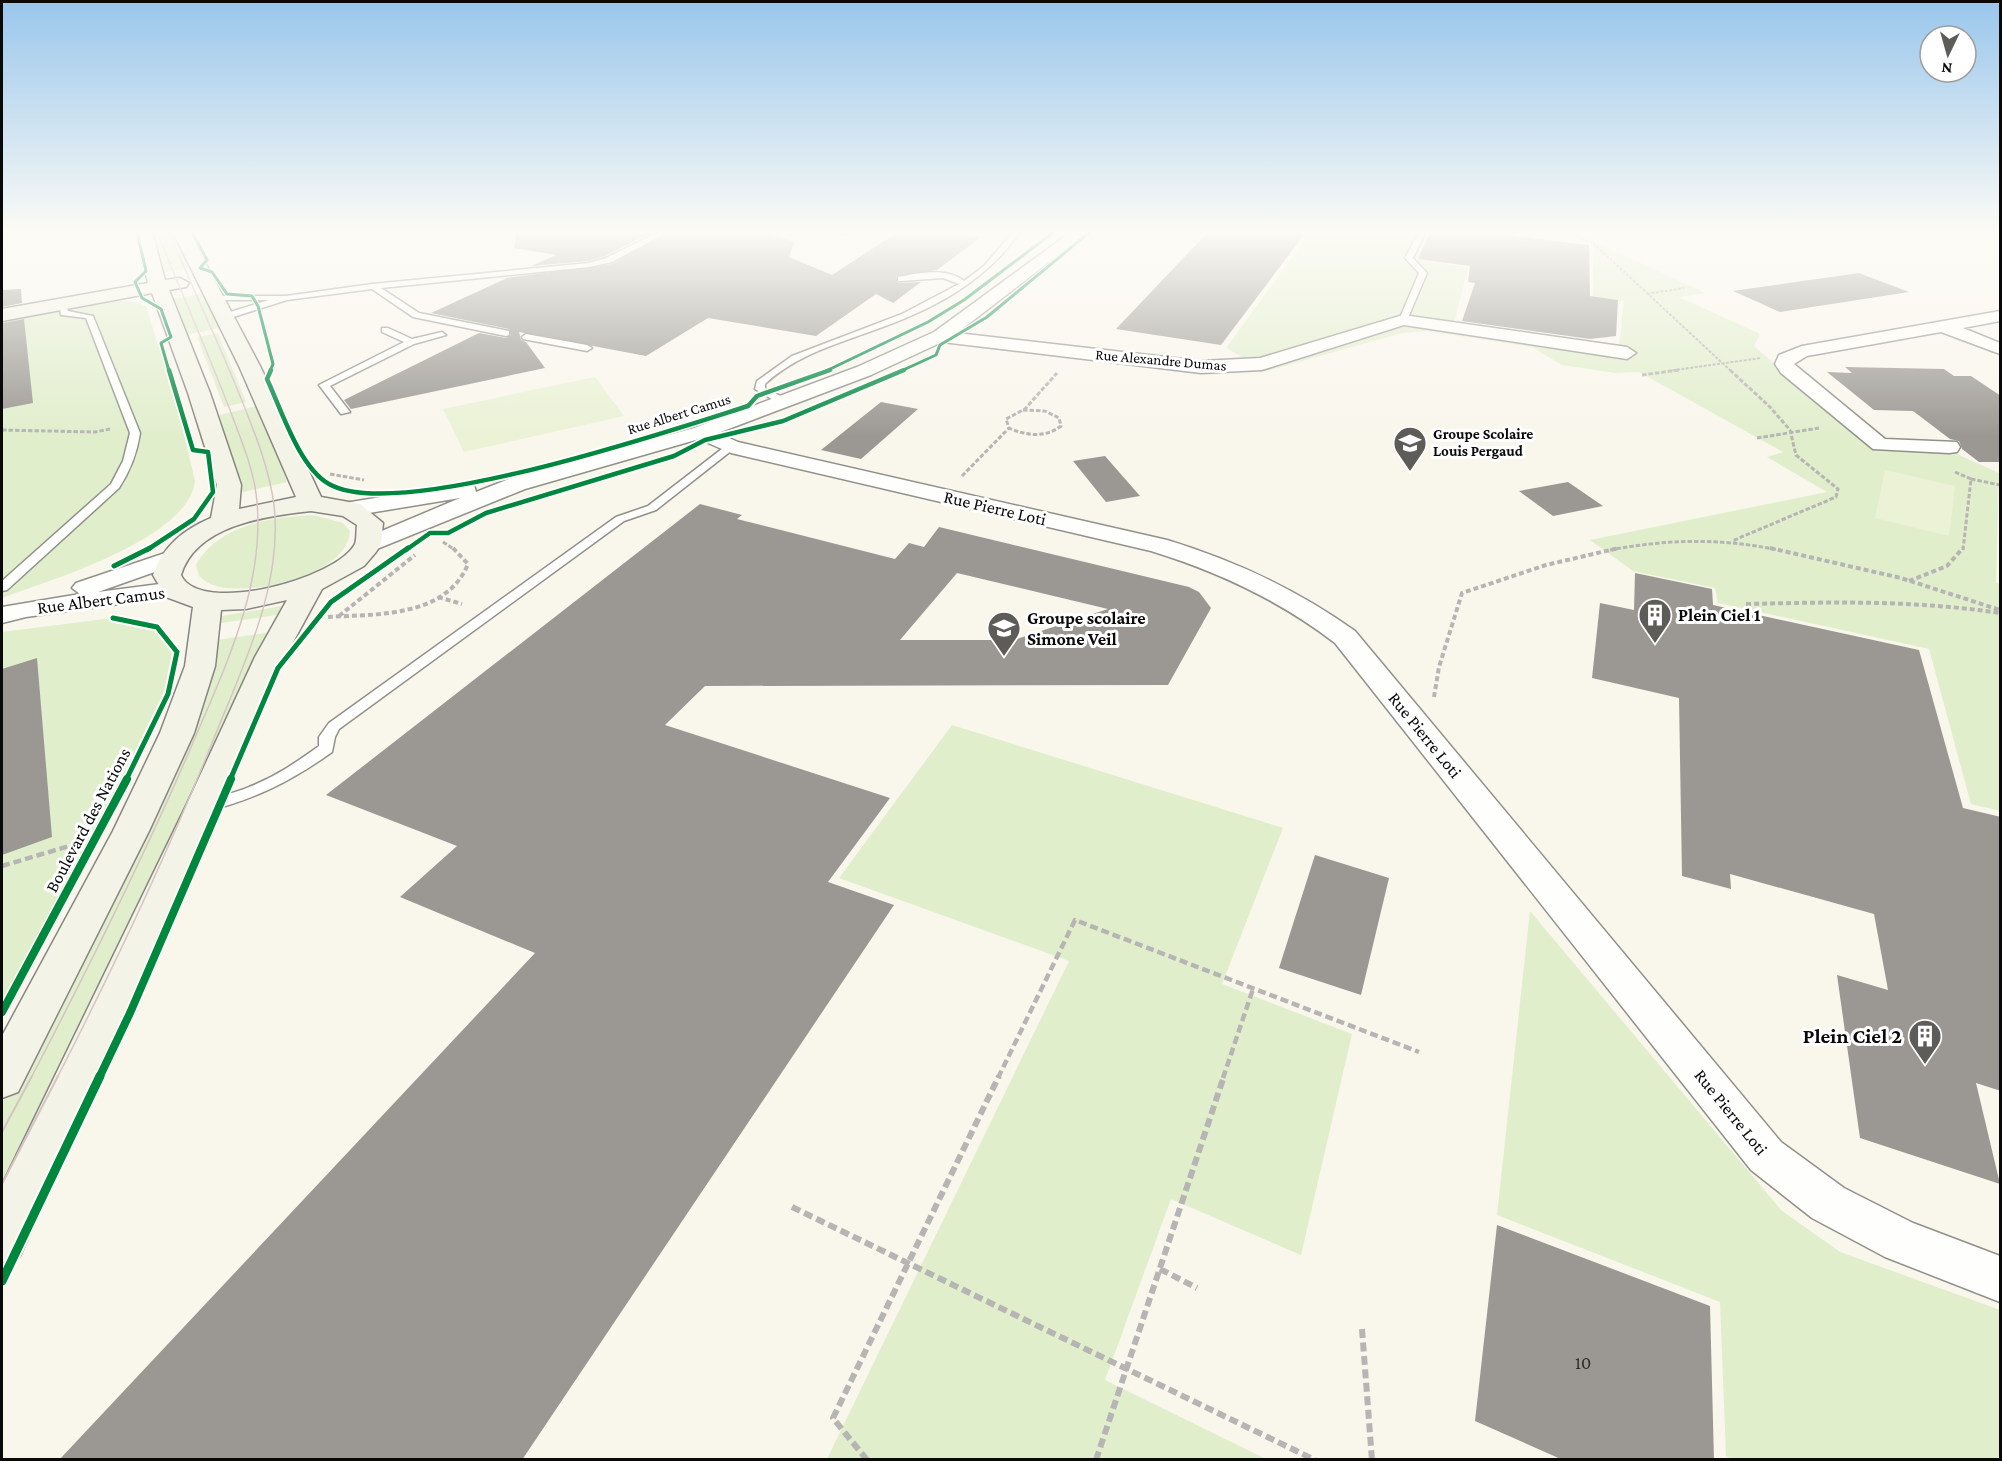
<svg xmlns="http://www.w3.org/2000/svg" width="2002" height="1461" viewBox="0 0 2002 1461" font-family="'Crimson Pro',serif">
<rect width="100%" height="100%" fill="#f9f6ec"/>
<path fill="#e1eecc" d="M151,232H175L194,267L161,273Z
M1311,232H1415L1403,258L1468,267L1454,323L1619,347L1624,301L1593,296V245L1600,244L1705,293L1679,297L1760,334L1754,346L1875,448L1948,450L1999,473L1996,583L2000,584V811L1971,804L1929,649L1718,603L1715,588L1633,571L1590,540L1827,492L1767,457L1783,452L1639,372L1615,373L1562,365L1532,347L1427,331L1402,333L1266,371L1226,348Z
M205,293L225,327L185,335L173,299Z
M93,298L134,302L146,306L179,414L195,481C189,539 50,580 2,598V315Z
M218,333L246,402L224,407L197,337Z
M261,405L287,482L239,493L215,416Z
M313,515L343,523L350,531C348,576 245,599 210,584C207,582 202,579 199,576L196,565C218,525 271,517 313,515Z
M288,605L283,614L221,623L222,616Z
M113,618L157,627L177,652L168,694L149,736L96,839L2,1012V632Z
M272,632L62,1087L2,1204V1103L30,1050L217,640Z
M952,725L1283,828L1222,984L1352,1034L1301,1255L1171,1199L1105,1380L1266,1459H827L1069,961L839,878Z
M1530,911L1781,1210L1840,1252L2000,1310V1459L1733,1460L1726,1456L1720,1302L1497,1215Z"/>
<path fill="#ebf2d6" d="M595,377L624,416L464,452L443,409Z
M1885,470L1955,486L1949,536L1875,518Z"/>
<path fill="#9b9893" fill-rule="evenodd" d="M516,232H653L605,256L589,261L531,266L556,255L514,248Z
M670,232H769L794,242L789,257L832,275L898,232H946L981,237L937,270L896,276L898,283L921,282L893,303L876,294L816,336L708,318L646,356L519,332L521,340L526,342L545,368L351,409L344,400L479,333L506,338L511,335L509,329L431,313L507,278L612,264Z
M1208,232H1306L1221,345L1116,329Z
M1430,232H1480L1589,245L1590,296L1618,300L1616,336L1590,339L1462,321L1475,283L1468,282L1470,266L1418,259Z
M1859,273L1909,292L1780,312L1733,291Z
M21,289L22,303L2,307V290Z
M24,319L33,403L2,409V323Z
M1845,367L1944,369L1954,376H1971L2001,396V462H1979L1962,449L1959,441L1950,439L1913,411L1874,410L1827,372L1852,373Z
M881,402L918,409L861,459L821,450Z
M1105,456L1140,496L1106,502L1073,461Z
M1568,482L1603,506L1553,516L1519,491Z
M700,504L742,515L737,519L895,559L909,543L924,547L939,527L1189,587L1199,592L1211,608L1168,685L705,686L665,725L890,798L828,882L894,905L522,1460H59L535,953L400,897L457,846L326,795ZM957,573L1108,609L1014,640H900Z
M1635,573L1712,589L1713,605L1919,650L1963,808L2001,817V1091L1976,1083L2000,1184L1860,1138L1837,975L1888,990L1874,914L1730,874L1731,889L1682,876L1679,698L1592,678L1600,603L1634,610Z
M37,658L52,837L2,855V669Z
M1315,855L1389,878L1361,995L1279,968Z
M1497,1225L1710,1306L1714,1460H1563L1475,1421Z"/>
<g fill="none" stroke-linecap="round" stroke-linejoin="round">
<defs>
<path id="lane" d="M659,232H668L612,262L589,267L381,288L419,313L509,331V335L506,336L413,317L372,289L287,300L227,319L224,318V314L269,300H216L212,298L216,296H286L372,284L589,263L606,258Z
M832,232H848L845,234Z
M1013,232H1020C982,286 927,312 866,333C830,346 794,357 765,384V388L788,400V404H780L755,389L757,381L792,356L902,314L959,284L943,278L901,281H898V277C918,273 947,267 964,281L984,266Z
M1419,232H1426L1413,258L1427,273L1407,320L1403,323L1399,320L1419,273L1405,258Z
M59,302H65L68,311L93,316L140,433C137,453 130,471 119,488L7,590L2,591V581L111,484L123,461L130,433L86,318L61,315Z
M382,328H388L412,339L442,332L446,335L414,344L330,386L350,412L341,414L319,385L404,342L382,332Z
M526,334L587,345L592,348L587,351L523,339L522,337Z
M727,445L736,447L656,510L624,521L339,729L335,737L332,752C290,782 255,799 204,812L198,810L196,806L198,802C215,797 233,794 249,787C275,777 297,762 319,746V737L329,723L616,517L648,506Z"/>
<path id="street" d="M1071,232H1088L957,333L1201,361L1260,358L1403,315L1627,347L1636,353L1627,359L1404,325L1262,370L1201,373L942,342L871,375L718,433L738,442L1167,540C1236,561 1296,589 1355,631L1781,1142L1844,1188L1913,1223L2000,1256V1302L1885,1257L1812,1218L1751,1170L1335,643C1279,600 1219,572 1151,551L731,453L699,439L525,489L367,553L358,551L355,546L358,541L460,498L351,516L343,514L339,509L343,504L351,502L466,483L474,485L476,492L509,479L694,428L857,367L934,332Z
M2000,311V321L1963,328L2000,343V354L1941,332L1807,356L1794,364L1885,439L1957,442L1960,447L1957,452L1949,453L1873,449L1781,373L1775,364L1779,355L1802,346Z
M174,550L183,552L186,557L183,562L98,592L175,582L184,585L188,590L184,595L26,617L2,623V607L80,594L72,588L76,583Z"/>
<path id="secondary" d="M136,232H152L165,280L180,278L189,283L186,287L169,290L210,393L241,485L239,509L296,497L239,366L173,232H189L260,366L321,497L360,504L383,523L381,544L376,552L364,566L322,589L285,657L222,806L20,1256L2,1263V1185L186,806L255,657L287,600L246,609L221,610L215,666L194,733L149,831L18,1092L2,1098V1036L113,831L160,733L185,666L193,607L166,597L153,575C163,546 183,530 211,518L217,485L188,393L152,293L2,321V309L148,283ZM311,511L343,516L357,525C356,531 357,539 355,544C337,579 199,616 181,575C196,525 266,516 311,511Z"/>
</defs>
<use href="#lane" stroke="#91908b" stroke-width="3"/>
<use href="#street" stroke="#91908b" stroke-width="3"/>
<use href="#secondary" stroke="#888682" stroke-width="3"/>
<path stroke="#b6b5b4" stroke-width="2" stroke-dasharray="3 1.5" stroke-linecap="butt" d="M1560,232L1571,234
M1569,232L1593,243L1731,371
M1647,294L1684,288
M1668,371L1761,358"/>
<path stroke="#b6b5b4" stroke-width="3" stroke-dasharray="4.5 2" stroke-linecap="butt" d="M1730,370L1770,407L1790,430L1796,455L1838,489L1836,497L1732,541
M1642,375L1679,370
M1023,410L1045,411L1059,418L1061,426C1045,438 1027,436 1009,428L1006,419Z
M1024,410L1057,373
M2,430L95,432L110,429
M1757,438L1819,428
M1955,472L1971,479
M330,474L364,480
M962,476L1009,428
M443,542L455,550
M1610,550C1668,539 1721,538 1778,550
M1963,550L1971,479L2000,485"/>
<path stroke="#b6b5b4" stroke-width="4" stroke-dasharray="5 3" stroke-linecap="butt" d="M1770,548L1901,578L2000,610
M1909,581L1947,566L1963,548
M438,597L462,604
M1746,604C1835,602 1912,600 2000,613
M339,616L415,555
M328,617C376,614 446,618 468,564L453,548
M1434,697L1439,667L1462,593L1546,565L1619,548"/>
<path stroke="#b6b5b4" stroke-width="4.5" stroke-dasharray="8 4" stroke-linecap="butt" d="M2,866L86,841
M998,1078L1075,920L1419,1052
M1223,1078L1253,989"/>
<path stroke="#b6b5b4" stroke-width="6" stroke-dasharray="9 4.5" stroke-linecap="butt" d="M792,1207L1315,1460
M1160,1269L1197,1288
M1362,1329L1372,1460
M867,1460L833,1418L999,1076
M1096,1460L1224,1076"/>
<use href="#lane" fill="#fefefc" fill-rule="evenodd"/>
<use href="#street" fill="#fefefc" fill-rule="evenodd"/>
<use href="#secondary" fill="#f4f3e7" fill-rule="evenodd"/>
<path stroke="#d5c4c3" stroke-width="1.5" d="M31,1078C87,971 141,863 189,752C223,671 268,583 256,493C252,465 240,437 230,410C207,350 181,292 157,232
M57,1078C115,965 169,851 216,733C245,662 283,583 274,505C269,467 254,431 240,396C218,341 192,287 169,232"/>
<path stroke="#d5c4c3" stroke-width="2" d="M2,1132L32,1076
M2,1184L58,1076"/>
<defs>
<path id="cycleway-far4" d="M137,232L146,271L135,282L142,298L161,309L171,337L161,343L169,371
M192,232L207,260L200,268L212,272L227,294L252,296L258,306L273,364L270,371
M826,371L928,322L964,300L1054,232
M901,371L936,355L940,345L987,317L1090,232"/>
<path id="cycleway-far3" d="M271,370L267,379C281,409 299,467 329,484C397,523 669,431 748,406L757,396L830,370
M147,550L194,519L213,492L208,452L193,450L169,370
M406,550L430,533H448L486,513L674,456L705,440L783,421L904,370"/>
<path id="cycleway-far2" d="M114,566L150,548
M113,618L157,627L177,652L168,694L126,780
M230,780L278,668L331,602L408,548"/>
<path id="cycleway-far1" d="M2,1012L127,779
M99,1078L130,1013L231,779"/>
<path id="cycleway" d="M2,1281L100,1076"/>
</defs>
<use href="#cycleway-far4" stroke="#fff" stroke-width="5"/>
<use href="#cycleway-far3" stroke="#fff" stroke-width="8"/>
<use href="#cycleway-far2" stroke="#fff" stroke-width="9"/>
<use href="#cycleway-far1" stroke="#fff" stroke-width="11"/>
<use href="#cycleway" stroke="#fff" stroke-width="13"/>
<use href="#cycleway-far4" stroke="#00873e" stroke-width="3"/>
<use href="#cycleway-far3" stroke="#00873e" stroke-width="4.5"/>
<use href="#cycleway-far2" stroke="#00873e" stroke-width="5"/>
<use href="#cycleway-far1" stroke="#00873e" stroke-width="8"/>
<use href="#cycleway" stroke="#00873e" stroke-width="9"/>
</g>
<linearGradient id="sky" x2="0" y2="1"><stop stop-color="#99c6ec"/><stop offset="0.53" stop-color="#fcfbf6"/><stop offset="1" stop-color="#fcfbf6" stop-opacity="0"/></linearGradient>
<rect width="2002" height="437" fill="url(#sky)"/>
<defs>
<symbol id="school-pin" viewBox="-11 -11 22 30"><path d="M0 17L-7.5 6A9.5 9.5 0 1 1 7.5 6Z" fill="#5d5c58" stroke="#fff"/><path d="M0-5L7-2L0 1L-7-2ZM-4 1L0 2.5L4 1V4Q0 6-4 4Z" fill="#fff"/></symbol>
<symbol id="building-pin" viewBox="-11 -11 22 30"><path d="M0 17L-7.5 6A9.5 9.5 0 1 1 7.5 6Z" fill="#5d5c58" stroke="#fff"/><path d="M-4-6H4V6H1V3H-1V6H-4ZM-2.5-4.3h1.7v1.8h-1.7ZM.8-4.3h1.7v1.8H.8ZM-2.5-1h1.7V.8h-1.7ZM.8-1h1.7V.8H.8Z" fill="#fff"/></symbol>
</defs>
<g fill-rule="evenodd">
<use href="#school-pin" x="1391" y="424" width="38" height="52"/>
<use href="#building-pin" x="1636" y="596" width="38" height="52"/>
<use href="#school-pin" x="985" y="609" width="38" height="52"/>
<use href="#building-pin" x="1906" y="1017" width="38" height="52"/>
</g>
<g text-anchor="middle" stroke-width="6" stroke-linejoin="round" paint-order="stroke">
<g font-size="15" fill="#090909" stroke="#fff">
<text transform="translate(1161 360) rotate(5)" y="5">Rue Alexandre Dumas</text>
<text transform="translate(679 414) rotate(-17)" y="5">Rue Albert Camus</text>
</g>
<g font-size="15" font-weight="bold" fill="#090909" stroke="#fff" text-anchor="start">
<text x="1433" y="439">Groupe Scolaire<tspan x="1433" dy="17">Louis Pergaud</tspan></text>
</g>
<g font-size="18" fill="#090909" stroke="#fff">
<text transform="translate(995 508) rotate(13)" y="6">Rue Pierre Loti</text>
<text transform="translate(101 600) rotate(-7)" y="6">Rue Albert Camus</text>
<text transform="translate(1425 735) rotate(51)" y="6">Rue Pierre Loti</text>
<text transform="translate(88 820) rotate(-62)" y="6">Boulevard des Nations</text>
<text transform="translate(1731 1112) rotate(51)" y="6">Rue Pierre Loti</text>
</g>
<g font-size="18" font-weight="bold" fill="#090909" stroke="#fff" text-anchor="start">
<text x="1678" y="621">Plein Ciel 1</text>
<text x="1027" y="624">Groupe scolaire<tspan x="1027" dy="21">Simone Veil</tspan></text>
</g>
<g font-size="18" fill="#2e2d2c">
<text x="1583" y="1369">10</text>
</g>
<g font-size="21" font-weight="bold" fill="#090909" stroke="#fff" text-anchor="end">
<text x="1902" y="1043">Plein Ciel 2</text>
</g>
</g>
<rect width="2002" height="1461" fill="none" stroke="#090909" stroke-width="6"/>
<g transform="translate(1948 54) rotate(185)"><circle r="28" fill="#ffffff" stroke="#9d9d9d" stroke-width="1.5"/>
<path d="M0-4.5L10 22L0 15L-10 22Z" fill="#5d5c58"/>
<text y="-9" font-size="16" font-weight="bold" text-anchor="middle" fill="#090909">N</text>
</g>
</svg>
